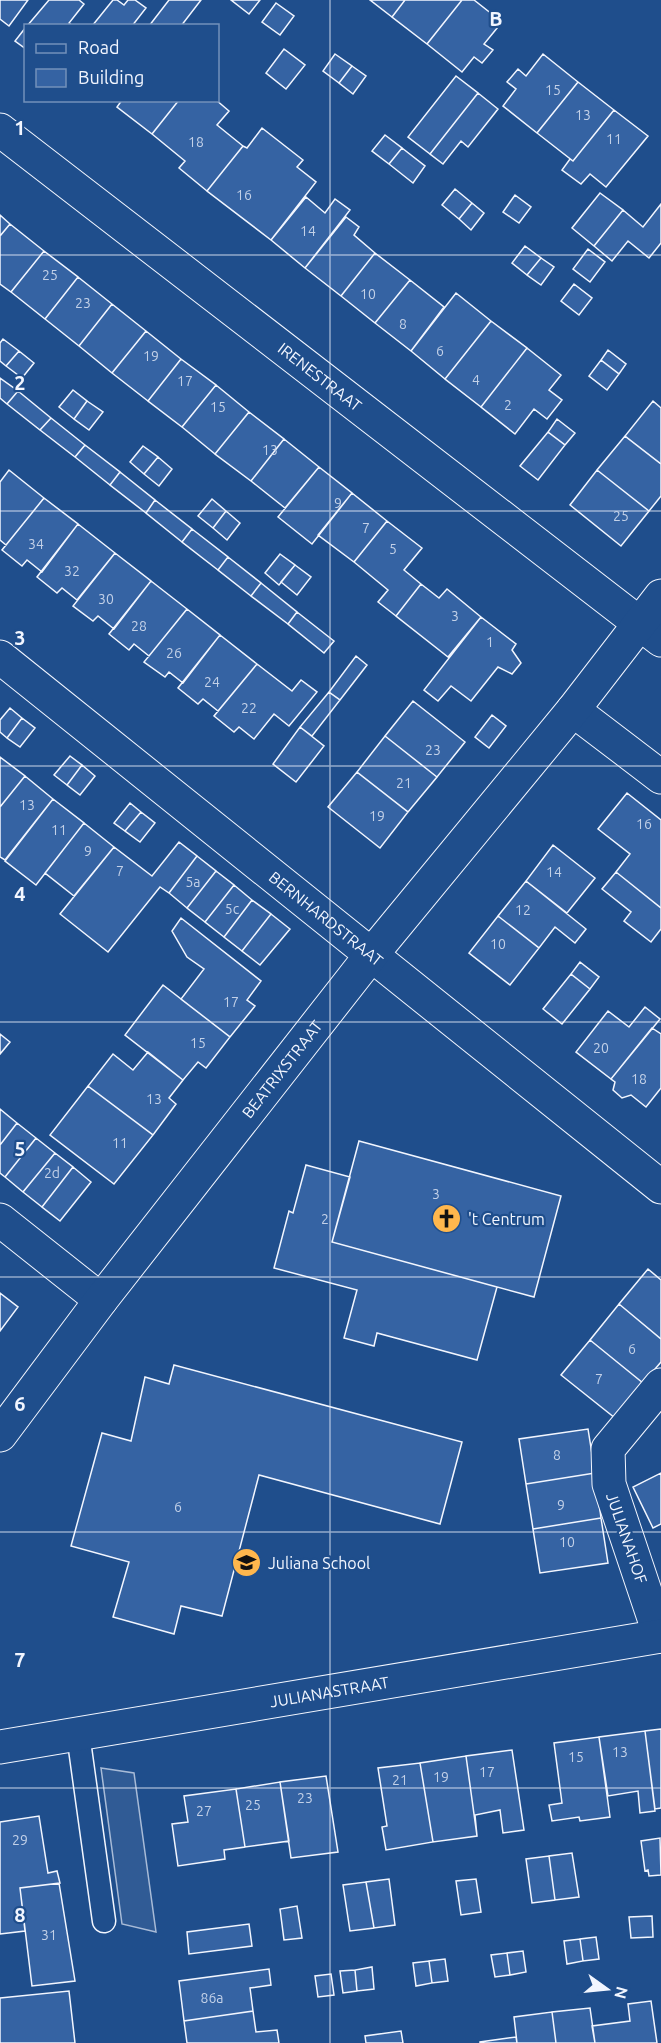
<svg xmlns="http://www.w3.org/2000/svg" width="661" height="2043" viewBox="0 0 661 2043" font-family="Ubuntu,sans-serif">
<rect width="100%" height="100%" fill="#1f4e8c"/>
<path fill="#305b95" stroke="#a8bbd7" stroke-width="1.5" d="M101,1768L134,1773L156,1932L122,1924Z"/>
<path fill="#3563a3" stroke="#f2f6ff" stroke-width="1.5" d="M0,0H28L9,26L0,19Z
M49,0H79L84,4L69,23L73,26H27Z
M113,0H117L124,5L128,0H135L146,8L132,26H92Z
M169,0H201L181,26H149Z
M231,0H260L249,14Z
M370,0H405L392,17Z
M405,0H462L427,44L392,17Z
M462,0H474L502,22L484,44L493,50L482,63L474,57L462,72L427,44Z
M276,3L294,16L280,35L262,22Z
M26,27V49L15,41Z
M284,49L305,65L286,89L266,73Z
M335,54L352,66L339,83L323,71Z
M543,54L578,82L537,133L503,106L516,89L507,82L518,69L526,76Z
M352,66L366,76L353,94L339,83Z
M456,76L478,93L430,154L408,137Z
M578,82L614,110L573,161L537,133Z
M478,93L498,109L468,147L461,141L443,164L430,154Z
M122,100H179L152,134L117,107Z
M179,100H216L229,111L217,125L243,146L207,191L179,168L185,161L152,134Z
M614,110L648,136L606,187L590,174L581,184L562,170L570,159L573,161Z
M262,128L303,160L297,167L316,182L271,240L207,191L243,146L247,148Z
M385,135L402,148L389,164L372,151Z
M402,148L425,166L413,183L389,164Z
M455,189L472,203L459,219L442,205Z
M600,193L623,210L594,246L572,228Z
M515,195L531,207L519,223L503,212Z
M306,197L325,213L335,199L350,210L305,268L271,240Z
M472,203L484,213L471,230L459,219Z
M661,204V243L649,258L628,241L612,261L594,246L623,210L643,227Z
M0,215L10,224L0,236Z
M346,217L359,227L354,235L375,253L341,296L305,268Z
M10,224L44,251L11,292L0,284V236Z
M525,246L541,258L527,275L512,263Z
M588,249L605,262L590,282L573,269Z
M44,251L78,277L45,319L11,292Z
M375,253L410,280L375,323L341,296Z
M541,258L554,267L541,285L527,275Z
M78,277L112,304L79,346L45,319Z
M410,280L444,307L411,351L375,323Z
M574,284L592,298L579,315L561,301Z
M456,293L491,321L445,379L411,351Z
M112,304L146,331L112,373L79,346Z
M491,321L527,348L481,407L445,379Z
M146,331L181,359L148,401L112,373Z
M3,339L19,351L6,366L0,361V343Z
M527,348L561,375L549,390L562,400L547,419L534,409L515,434L481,407Z
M608,350L626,364L619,374L601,360Z
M19,351L34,363L22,378L6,366Z
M181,359L216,385L182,427L148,401Z
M601,360L619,374L607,390L589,376Z
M0,378L18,391L7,404L0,398Z
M216,385L249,412L215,454L182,427Z
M73,390L87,401L74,419L59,407Z
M18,391L51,418L40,430L7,404Z
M87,401L103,412L89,430L74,419Z
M653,401L661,408V464L625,436Z
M249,412L284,439L251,481L215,454Z
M51,418L85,445L75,457L40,430Z
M557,419L575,433L565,445L548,432Z
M548,432L565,445L538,480L520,466Z
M625,436L661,464V496L649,511L597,470Z
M284,439L319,467L285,508L251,481Z
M85,445L120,472L110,485L75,457Z
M143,446L158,457L144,474L130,462Z
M158,457L172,469L159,486L144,474Z
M319,467L352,493L312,544L278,517Z
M9,470L44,498L6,545L0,540V482Z
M597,470L649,511L621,546L570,505Z
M120,472L155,500L146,513L110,485Z
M352,493L387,521L354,562L318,535Z
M44,498L78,524L42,572L27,560L22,566L2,550Z
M212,499L226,511L213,528L198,516Z
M155,500L192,529L182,542L146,513Z
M226,511L240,523L227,540L213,528Z
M387,521L422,548L404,570L421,584L396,616L378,602L388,590L354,562Z
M78,524L115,553L77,600L62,588L57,593L37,577Z
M192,529L228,557L218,570L182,542Z
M115,553L151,581L114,629L98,616L93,621L73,606Z
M280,554L295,565L279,585L265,573Z
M228,557L261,583L251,596L218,570Z
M295,565L311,577L297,595L281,582Z
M151,581L187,609L149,656L134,644L129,650L109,634Z
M261,583L297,612L288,624L251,596Z
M421,584L439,598L447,589L481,617L448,657L396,616Z
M187,609L220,635L183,683L169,672L165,677L144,662Z
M297,612L334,641L324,653L288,624Z
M481,617L516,644L512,650L521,663L512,674L498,667L471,701L451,686L438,701L424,690Z
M220,635L257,664L218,711L203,699L198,704L178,688Z
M356,656L367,665L340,700L329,692Z
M257,664L292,691L301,680L317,692L289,726L274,714L254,739L239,727L234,732L214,716Z
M329,692L340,700L312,736L300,727Z
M413,701L465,742L437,777L385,736Z
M10,708L22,718L7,738L0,732V720Z
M492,715L506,726L489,748L475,737Z
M22,718L35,728L20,747L7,738Z
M300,727L324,746L296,782L273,764Z
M385,736L437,777L408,812L357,772Z
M70,756L82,765L67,785L54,775Z
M0,757L25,776L0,807Z
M82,765L95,776L80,795L67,785Z
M357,772L408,812L380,848L328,807Z
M25,776L53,799L5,860L0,857V807Z
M627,793L661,820V908L616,872L630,854L598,829Z
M53,799L84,823L36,885L5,861Z
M130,803L141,812L125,831L114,823Z
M141,812L155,823L140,842L125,831Z
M84,823L114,847L74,896L45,873Z
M179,842L197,856L169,893L160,887L108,952L60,914L114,847L152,876Z
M553,845L595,878L567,913L526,881Z
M197,856L216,871L187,908L169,893Z
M216,871L234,885L205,922L187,908Z
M616,872L661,908V929L651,942L624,921L631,912L602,889Z
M526,881L586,929L575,943L555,927L539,948L498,916Z
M234,885L252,900L224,937L205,922Z
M252,900L271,914L242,951L224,937Z
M271,914L290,929L260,965L242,951Z
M498,916L539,948L510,985L469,953Z
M181,918L261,981L247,1000L255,1006L230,1037L181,999L204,969L187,957L172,931Z
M580,962L599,977L590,989L571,974Z
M571,974L590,989L562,1024L543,1009Z
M163,985L230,1037L206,1068L198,1062L183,1080L125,1035Z
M645,1007L660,1019L611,1079L576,1052L608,1011L629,1027Z
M652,1028L661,1034V1088L646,1107L631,1095L622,1098L613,1090L615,1082L611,1079Z
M0,1034L10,1042L0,1054Z
M148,1052L183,1080L169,1098L176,1104L153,1135L88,1086L113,1054L133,1070Z
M88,1086L153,1135L114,1184L50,1135Z
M0,1109L17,1123L0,1145Z
M17,1123L36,1138L5,1177L0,1173V1145Z
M36,1138L55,1153L23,1192L5,1177Z
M359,1141L561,1196L534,1297L332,1242Z
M55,1153L73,1167L42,1207L23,1192Z
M306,1165L350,1177L332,1242L497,1287L477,1360L377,1333L374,1346L344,1338L357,1290L274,1268L289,1211L293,1213Z
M73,1167L91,1182L60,1221L42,1207Z
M648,1269L661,1280V1339L619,1304Z
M0,1293L18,1307L0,1331Z
M619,1304L661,1339V1362L643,1383L590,1340Z
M590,1340L643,1383L615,1418L561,1375Z
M174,1365L462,1442L440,1524L259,1475L222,1616L181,1606L174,1634L113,1617L129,1562L71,1546L102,1433L131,1441L145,1377L169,1384Z
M588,1429L595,1473L526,1484L519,1439Z
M595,1473L601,1518L533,1529L526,1484Z
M661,1473V1524L653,1528L633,1487Z
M601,1518L608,1563L540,1573L533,1529Z
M661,1729V1808L655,1809L645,1731Z
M645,1731L655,1811L640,1813L638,1791L608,1796L599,1737Z
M599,1737L610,1817L580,1821L579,1817L552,1821L549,1805L562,1803L554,1743Z
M512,1750L524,1830L503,1833L500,1810L475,1815L477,1836L466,1756Z
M466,1756L477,1836L433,1842L420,1763Z
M420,1763L433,1842L386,1850L382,1827L387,1826L378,1768Z
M326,1776L338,1852L291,1858L280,1782Z
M280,1782L289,1841L245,1847L236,1789Z
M236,1789L245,1847L224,1850L225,1859L178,1866L172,1824L188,1822L184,1796Z
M39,1816L48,1873L57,1871L60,1883L20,1888L25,1931L0,1934V1822Z
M660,1838L661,1875L649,1876L648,1870L645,1871L641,1841Z
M572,1853L579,1897L555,1900L549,1856Z
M549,1856L555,1900L532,1903L526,1859Z
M389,1879L395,1925L374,1928L366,1882Z
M476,1879L481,1912L461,1915L456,1881Z
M366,1882L374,1928L350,1931L343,1885Z
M59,1883L75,1981L32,1986L20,1888Z
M297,1906L302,1938L284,1940L280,1909Z
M652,1916L653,1937L631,1938L629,1917Z
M249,1924L252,1946L189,1954L187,1932Z
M596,1937L599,1959L583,1961L580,1939Z
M580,1939L583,1961L567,1964L564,1941Z
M523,1951L526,1972L510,1975L507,1953Z
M507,1953L510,1975L495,1977L491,1955Z
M445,1959L448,1981L432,1983L429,1961Z
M429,1961L432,1983L416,1986L413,1963Z
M372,1967L374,1989L357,1991L355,1970Z
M269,1969L271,1985L250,1988L253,2011L184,2021L179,1981Z
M355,1970L357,1991L343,1993L340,1971Z
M331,1974L334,1995L318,1997L315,1976Z
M69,1991L75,2043H0V1998Z
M651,2001L657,2043H595L592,2026L630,2021L628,2004Z
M590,2008L595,2043H556L552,2012Z
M253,2011L256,2032L277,2030L279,2043H187L184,2021Z
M552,2012L556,2043H517L514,2017Z
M401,2031L403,2043H366L365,2036Z
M516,2037L517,2043H480V2042Z"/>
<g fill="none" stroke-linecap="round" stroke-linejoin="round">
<defs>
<path id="lane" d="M78,1734L104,1921"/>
<g id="street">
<path id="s1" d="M0,130L661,640"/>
<path id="s2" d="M0,657L661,1187"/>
<path d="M573,710L661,777"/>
<path d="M0,1220L101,1300"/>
<path id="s3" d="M0,1435L101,1300L372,954L573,710L661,596"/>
<path d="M660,1636L609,1484L608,1449L661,1385"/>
<path id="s4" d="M0,1747L661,1636"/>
</g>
</defs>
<use href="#lane" stroke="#f2f6ff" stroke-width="25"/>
<use href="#street" stroke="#f2f6ff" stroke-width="35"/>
<use href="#lane" stroke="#1f4e8c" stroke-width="22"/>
<use href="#street" stroke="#1f4e8c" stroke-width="33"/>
</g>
<path fill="none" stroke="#f2f6ff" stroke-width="1.5" stroke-opacity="0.55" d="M330,0V2043M0,255H661M0,511H661M0,766H661M0,1022H661M0,1277H661M0,1532H661M0,1788H661"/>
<defs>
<symbol id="church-disc" viewBox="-11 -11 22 22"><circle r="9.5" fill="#ffb74d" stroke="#1f4e8c"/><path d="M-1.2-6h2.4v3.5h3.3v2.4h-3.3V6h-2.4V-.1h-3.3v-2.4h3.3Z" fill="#111"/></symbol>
<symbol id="school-disc" viewBox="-11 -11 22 22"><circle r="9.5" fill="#ffb74d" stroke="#1f4e8c"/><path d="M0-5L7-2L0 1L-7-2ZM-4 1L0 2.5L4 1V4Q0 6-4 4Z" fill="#111"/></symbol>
</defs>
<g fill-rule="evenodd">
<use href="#church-disc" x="430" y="1202" width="33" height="33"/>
<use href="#school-disc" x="230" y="1546" width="33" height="33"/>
</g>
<g text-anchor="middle" stroke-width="4.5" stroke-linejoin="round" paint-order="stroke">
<g font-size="14" fill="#c3d1e8">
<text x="553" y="95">15</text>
<text x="583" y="120">13</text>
<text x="614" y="144">11</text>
<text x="196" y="147">18</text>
<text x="244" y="200">16</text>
<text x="308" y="236">14</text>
<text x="50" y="280">25</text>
<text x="368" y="299">10</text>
<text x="83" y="308">23</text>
<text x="403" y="329">8</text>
<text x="440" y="356">6</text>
<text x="151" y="361">19</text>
<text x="476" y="385">4</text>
<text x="185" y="386">17</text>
<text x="508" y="410">2</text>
<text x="218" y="412">15</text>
<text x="270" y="455">13</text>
<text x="338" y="508">9</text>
<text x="621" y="521">25</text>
<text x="366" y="533">7</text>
<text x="36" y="549">34</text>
<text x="393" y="554">5</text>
<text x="72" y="576">32</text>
<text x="106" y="604">30</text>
<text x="455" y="621">3</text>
<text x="139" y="631">28</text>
<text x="490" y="647">1</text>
<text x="174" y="658">26</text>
<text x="212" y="687">24</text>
<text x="249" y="713">22</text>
<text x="433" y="755">23</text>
<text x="404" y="788">21</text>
<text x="27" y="810">13</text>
<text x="377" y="821">19</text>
<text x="644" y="829">16</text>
<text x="59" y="835">11</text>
<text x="88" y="856">9</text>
<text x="120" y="876">7</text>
<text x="554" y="877">14</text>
<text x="193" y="887">5a</text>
<text x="232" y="914">5c</text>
<text x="523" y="915">12</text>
<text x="498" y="949">10</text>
<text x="231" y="1007">17</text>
<text x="198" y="1048">15</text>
<text x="601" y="1053">20</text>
<text x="639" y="1084">18</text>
<text x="154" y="1104">13</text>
<text x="120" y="1148">11</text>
<text x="52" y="1178">2d</text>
<text x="436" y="1199">3</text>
<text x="325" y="1224">2</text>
<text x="632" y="1354">6</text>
<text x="599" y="1384">7</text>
<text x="557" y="1460">8</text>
<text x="561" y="1510">9</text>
<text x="178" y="1512">6</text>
<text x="567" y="1547">10</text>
<text x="620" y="1757">13</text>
<text x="576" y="1762">15</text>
<text x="487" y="1777">17</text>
<text x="441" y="1782">19</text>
<text x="400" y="1785">21</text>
<text x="305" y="1803">23</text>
<text x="253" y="1810">25</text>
<text x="204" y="1816">27</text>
<text x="20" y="1845">29</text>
<text x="49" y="1940">31</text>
<text x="212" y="2003">86a</text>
</g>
<g font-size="16" fill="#f2f6ff" stroke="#1f4e8c">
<text dy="6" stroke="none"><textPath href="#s1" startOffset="404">IRENESTRAAT</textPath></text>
<text dy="6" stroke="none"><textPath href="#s2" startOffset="418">BERNHARDSTRAAT</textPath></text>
<text dy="6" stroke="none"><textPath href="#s3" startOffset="462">BEATRIXSTRAAT</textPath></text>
<text transform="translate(627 1538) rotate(71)" y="6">JULIANAHOF</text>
<text dy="6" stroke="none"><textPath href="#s4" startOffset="334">JULIANASTRAAT</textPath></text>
</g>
<g font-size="16" fill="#f2f6ff" stroke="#1f4e8c" text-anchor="start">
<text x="468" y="1225">'t Centrum</text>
<text x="268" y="1569">Juliana School</text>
</g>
</g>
<g font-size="20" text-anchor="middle" font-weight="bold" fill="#f2f6ff" stroke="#1f4e8c" stroke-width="4.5" stroke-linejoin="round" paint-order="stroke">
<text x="496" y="26">B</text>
<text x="20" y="135">1</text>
<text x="20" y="390">2</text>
<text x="20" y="645">3</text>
<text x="20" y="901">4</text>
<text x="20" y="1156">5</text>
<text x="20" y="1411">6</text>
<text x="20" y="1667">7</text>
<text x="20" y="1922">8</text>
</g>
<rect x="24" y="24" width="195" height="78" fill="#1f4e8c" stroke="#7391ba" stroke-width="1.5"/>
<rect x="36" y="44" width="30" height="9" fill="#1f4e8c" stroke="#7391ba" stroke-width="1.5"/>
<text x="78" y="54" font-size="18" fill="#f2f6ff">Road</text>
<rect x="36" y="69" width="30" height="18" fill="#3563a3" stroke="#7391ba" stroke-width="1.5"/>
<text x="78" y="84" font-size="18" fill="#f2f6ff">Building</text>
<g transform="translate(607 1989) rotate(105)" stroke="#1f4e8c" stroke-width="4.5" paint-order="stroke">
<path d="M0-4.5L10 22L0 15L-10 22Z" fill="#f2f6ff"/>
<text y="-9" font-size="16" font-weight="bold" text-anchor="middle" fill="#f2f6ff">N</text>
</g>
</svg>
